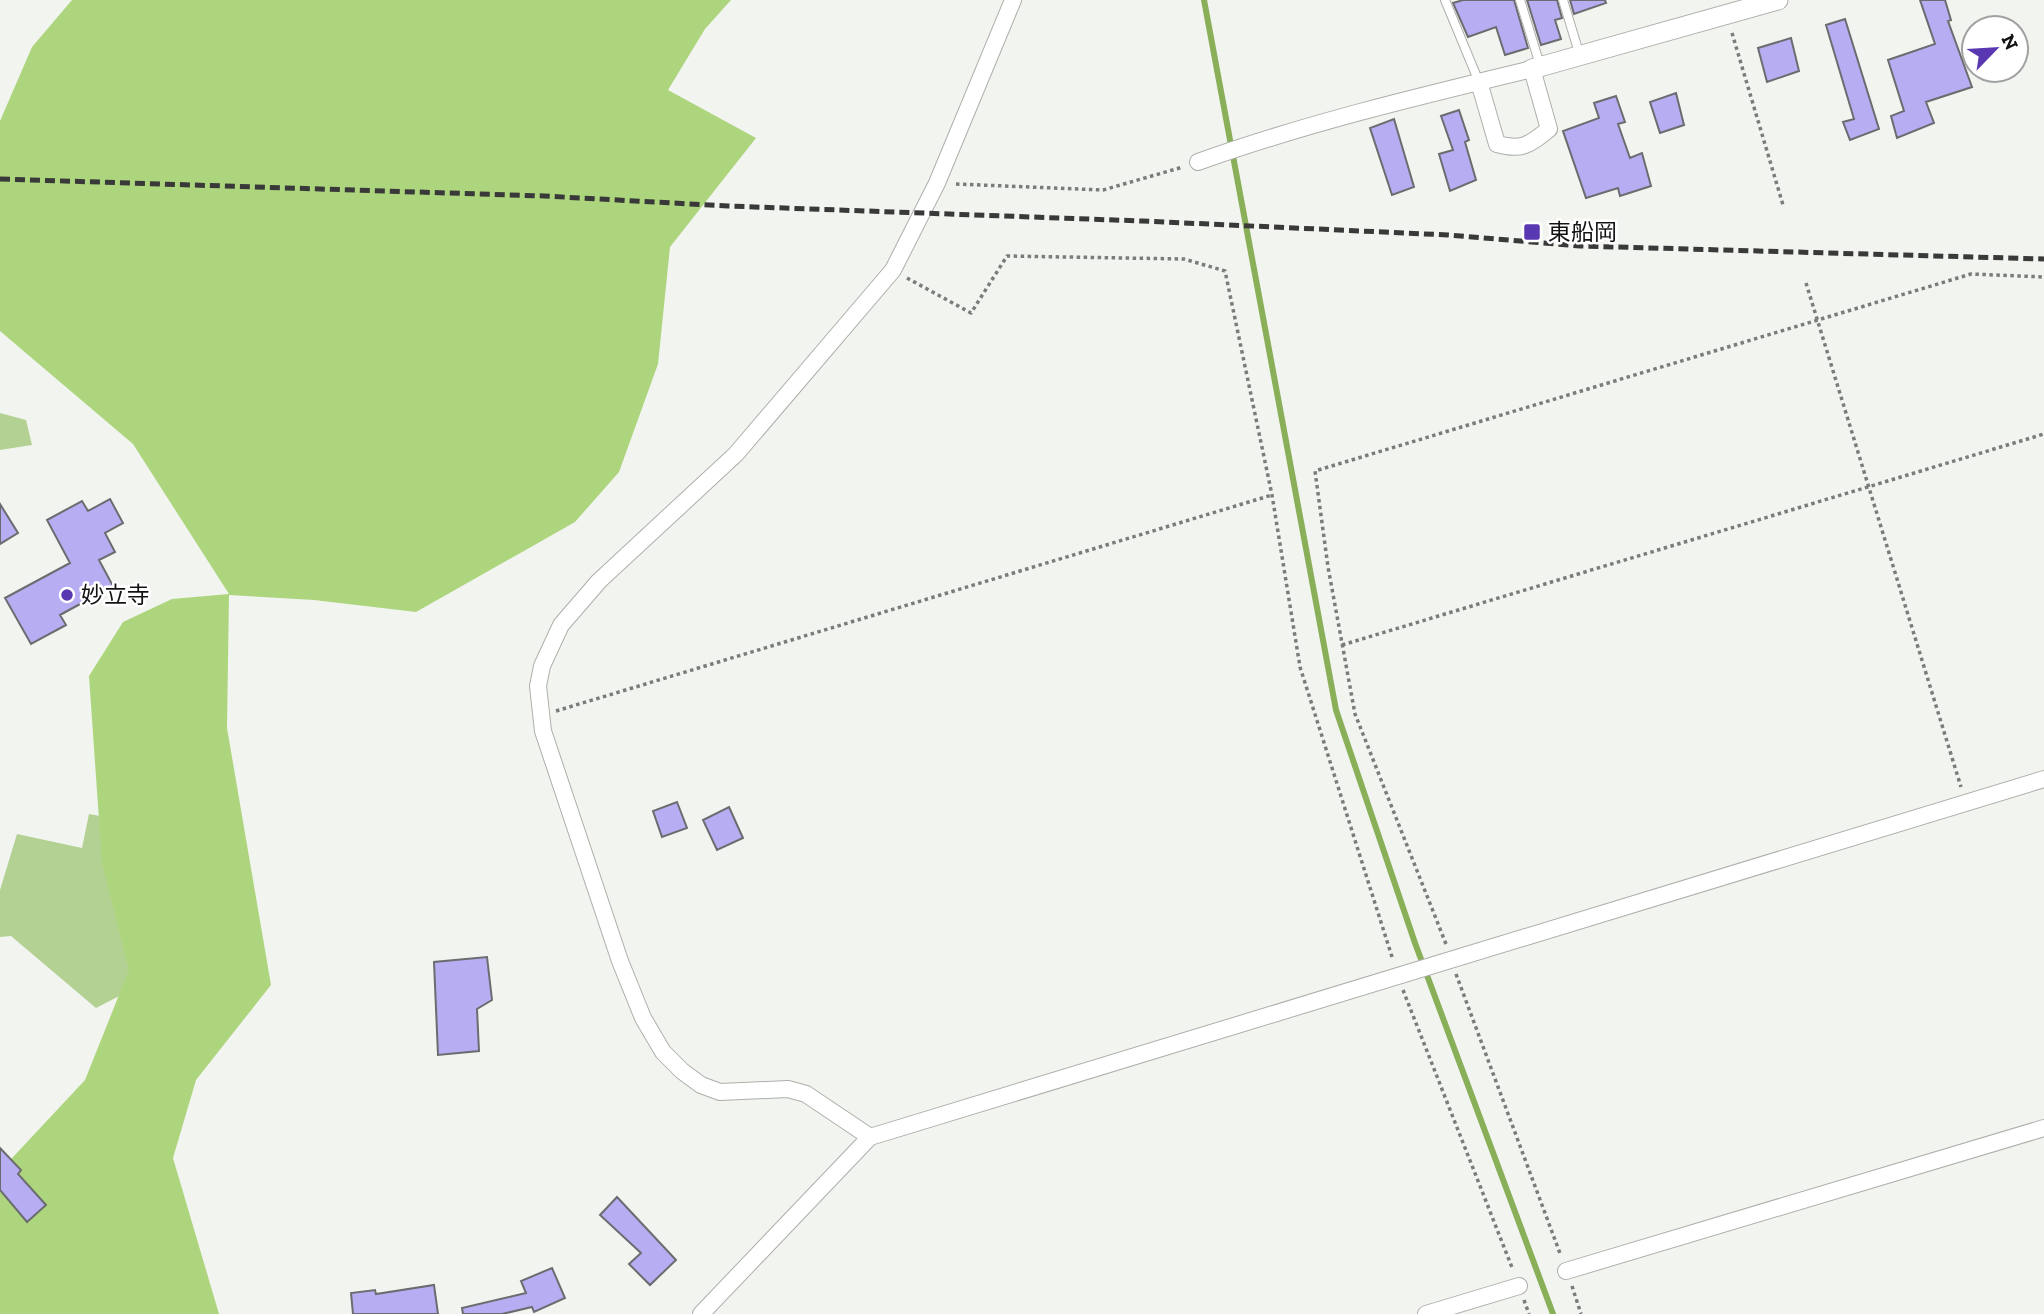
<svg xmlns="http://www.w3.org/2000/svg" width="2044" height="1314" viewBox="0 0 2044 1314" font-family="'Zilla Slab','Noto Sans JP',serif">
<rect width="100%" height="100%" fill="#f2f4f0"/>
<path fill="#b3d193" d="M0,413L26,420L32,445L0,450Z
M89,814L194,833L131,990L96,1008L11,936L0,937V890L17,834L82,848Z"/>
<path fill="#add57d" d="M72,0H731L705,29L668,90L756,138L670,247L658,364L619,472L575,522L416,612L314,600L229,595L227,728L271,985L196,1080L173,1158L219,1314H0V1171L85,1080L129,970L102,863L89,676L123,622L172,599L229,594L133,444L0,331V121L32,47Z"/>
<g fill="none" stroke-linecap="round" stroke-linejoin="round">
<path stroke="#89af58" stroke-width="6" d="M1204,0L1336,710L1415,943L1553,1314"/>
</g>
<path fill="#b6adf2" stroke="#6c6c70" stroke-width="2" d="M1463,0H1514L1528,48L1505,55L1496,27L1468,37L1453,3Z
M1527,0H1557L1562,18L1555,20L1561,39L1541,45Z
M1570,0H1605L1606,3L1574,14Z
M1920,0H1945L1951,20L1948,21L1972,87L1926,102L1934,123L1897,138L1891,116L1904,111L1888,60L1935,44Z
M1845,19L1879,129L1850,140L1843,122L1854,119L1826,25Z
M1791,38L1799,71L1767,82L1758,48Z
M1676,93L1684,125L1660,133L1650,102Z
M1616,96L1625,122L1618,124L1630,158L1642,153L1651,186L1620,196L1618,188L1586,198L1563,131L1599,118L1594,103Z
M1459,110L1469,140L1465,142L1476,180L1450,191L1439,154L1453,150L1441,116Z
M1394,119L1414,187L1392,195L1370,128Z
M110,499L123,523L105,533L115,552L99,560L113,586L60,615L66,625L31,644L5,598L70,563L47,520L82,501L88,511Z
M0,504L18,533L0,544Z
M677,802L687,828L662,837L653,811Z
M729,807L743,838L717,850L703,820Z
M487,957L492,1000L477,1009L479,1051L438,1055L434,962Z
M0,1148L21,1170L18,1174L46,1205L27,1222L0,1190Z
M617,1197L676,1260L650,1285L629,1264L641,1253L600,1215Z
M552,1268L565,1298L534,1312L532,1307L502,1314H463L462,1308L526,1293L521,1281Z
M434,1285L438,1314H353L351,1293L375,1290L376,1294Z"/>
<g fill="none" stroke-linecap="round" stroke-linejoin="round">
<defs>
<path id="service" d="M1445,0L1479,82
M1520,0L1540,65
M1563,0L1580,56"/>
<path id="minor" d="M1198,162C1307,123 1420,96 1532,69L1549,129C1529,145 1522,151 1497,144L1479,82
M870,1137L806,1094L788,1089L720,1092L701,1085L682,1071L663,1052L643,1018L620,961L543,731L538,686L542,666L561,625L599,581L736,454L893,270L937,183L1013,0
M1566,1271L2044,1128
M701,1314L870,1137L2044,779
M1426,1314L1519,1286"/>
<path id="tertiary" d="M1532,69L1778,0"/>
</defs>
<use href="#service" stroke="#adafab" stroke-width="10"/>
<use href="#minor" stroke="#adafab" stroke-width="18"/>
<use href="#tertiary" stroke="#adafab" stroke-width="21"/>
<path stroke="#7b7c7a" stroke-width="3.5" stroke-dasharray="3.5 3.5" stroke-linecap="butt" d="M1732,33L1783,205
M956,184L1103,190L1183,167
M907,278L971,313L1007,256L1184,259L1225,271L1272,495L1300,667L1393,960
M1806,283L1961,787
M1342,645L2044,434
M556,711L1272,495
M1446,944L1355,714L1328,567L1315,471L1971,274L2044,277
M1456,974L1561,1256
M1403,990L1513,1270
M1572,1286L1581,1314
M1524,1300L1529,1314"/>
<use href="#service" stroke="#fff" stroke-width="8"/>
<use href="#minor" stroke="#fff" stroke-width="16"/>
<use href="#tertiary" stroke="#fff" stroke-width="19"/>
<path stroke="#383938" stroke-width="5" stroke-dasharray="10 5" stroke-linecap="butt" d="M0,179L544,196L728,206L1142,221L1448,235L1580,246L2044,259"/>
</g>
<g fill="#5a38b1" stroke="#fff" stroke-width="2.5">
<rect x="1523" y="223" width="18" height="18" rx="3.5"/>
<circle cx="67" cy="595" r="7"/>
</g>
<g text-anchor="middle" stroke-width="5" stroke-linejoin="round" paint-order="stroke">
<g font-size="23" fill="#121312" stroke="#fff" text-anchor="start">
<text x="1548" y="240">東船岡</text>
<text x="81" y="603">妙立寺</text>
</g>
</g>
<g transform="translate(1995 49) rotate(65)"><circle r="33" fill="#ffffff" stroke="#a0a1a0" stroke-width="2"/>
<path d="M0-5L12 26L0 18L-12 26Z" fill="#5a38b1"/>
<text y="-10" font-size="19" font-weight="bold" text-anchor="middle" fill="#121312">N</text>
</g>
</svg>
